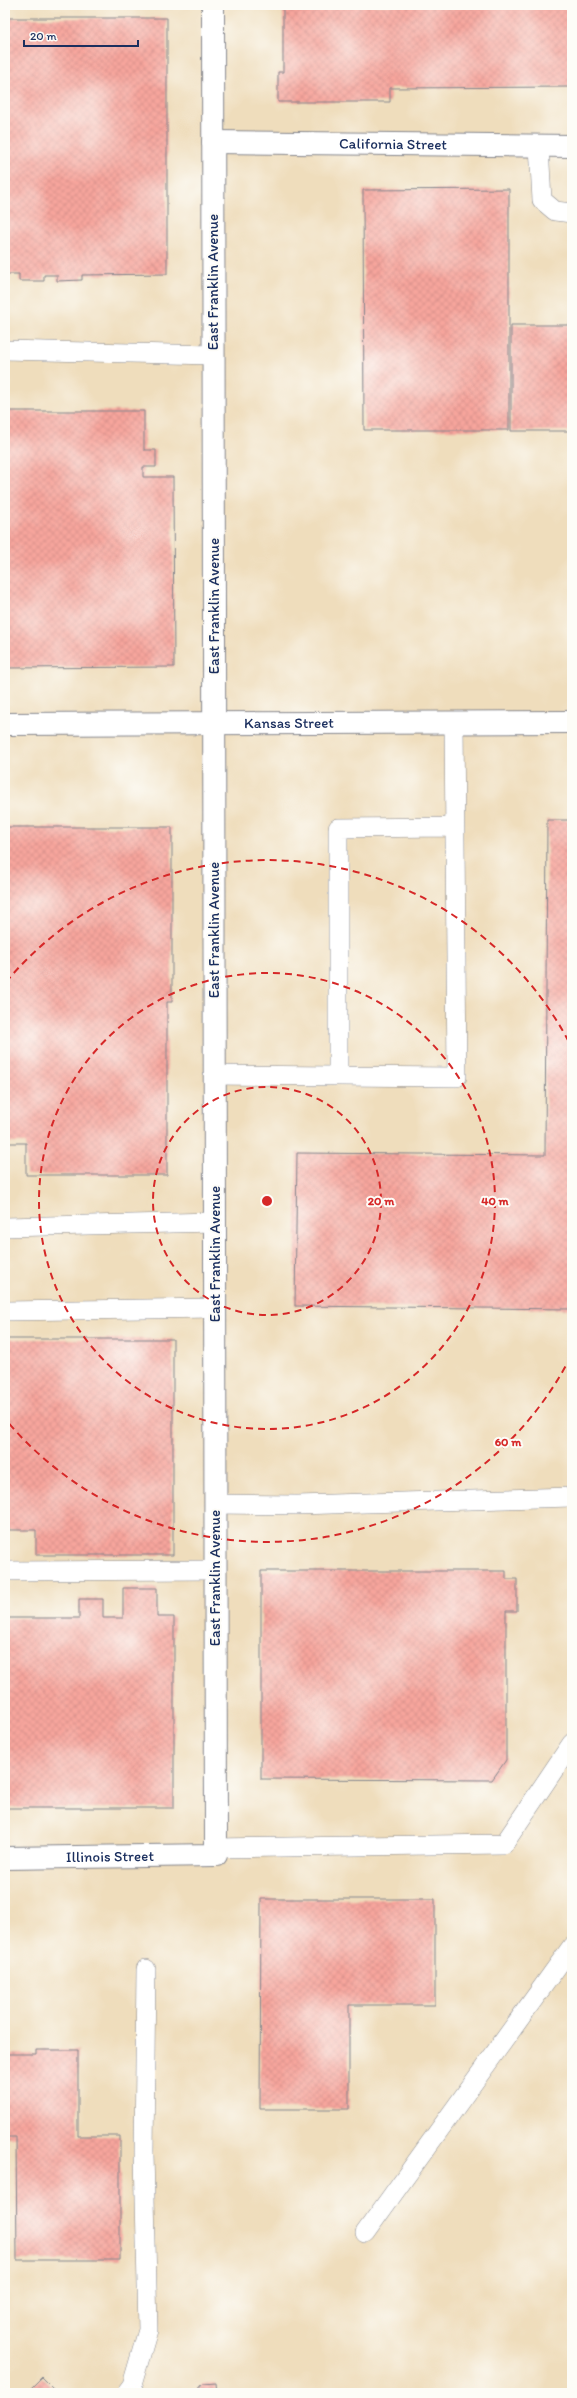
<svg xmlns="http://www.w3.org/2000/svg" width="577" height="2398" viewBox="0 0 577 2398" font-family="Itim,sans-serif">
<defs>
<pattern id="building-cross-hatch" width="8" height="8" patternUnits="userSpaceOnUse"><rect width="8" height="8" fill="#f7a59c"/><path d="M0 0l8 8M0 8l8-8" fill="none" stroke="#d38e89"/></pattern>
</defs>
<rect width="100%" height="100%" fill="#fdfcf7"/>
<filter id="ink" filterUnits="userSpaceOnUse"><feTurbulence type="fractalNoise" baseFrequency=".025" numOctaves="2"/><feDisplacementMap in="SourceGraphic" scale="8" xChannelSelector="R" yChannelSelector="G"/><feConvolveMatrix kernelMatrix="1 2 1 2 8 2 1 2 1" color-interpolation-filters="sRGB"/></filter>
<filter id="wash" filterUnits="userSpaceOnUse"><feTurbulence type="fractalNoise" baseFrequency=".012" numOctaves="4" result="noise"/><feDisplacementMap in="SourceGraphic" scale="16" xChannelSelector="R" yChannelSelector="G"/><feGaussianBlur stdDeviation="0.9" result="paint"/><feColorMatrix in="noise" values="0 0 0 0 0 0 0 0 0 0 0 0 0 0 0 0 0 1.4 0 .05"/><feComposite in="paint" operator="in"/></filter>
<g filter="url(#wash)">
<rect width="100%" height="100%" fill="#efddbc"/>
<g id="blocks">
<path fill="url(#building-cross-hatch)" d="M283,5H572V87L390,88V102H278V72H283Z
M5,18H167V274L82,275V280L57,281V275H44V281H19V274H5Z
M509,189V430H364L363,190Z
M511,325H572V431H511Z
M5,411H144V450H156V467H143V477H173L174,667L5,668Z
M547,820H572V1309L295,1306L297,1153L545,1155Z
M5,827H172V1002H167V1175H26V1143H5Z
M5,1339H173V1555H36V1530H5Z
M261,1571H506V1579H517V1611H506V1760L492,1780L261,1779Z
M123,1588H157V1617H174V1808H5V1618H79V1599H103V1618H123Z
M261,1899H435V2005H349V2109H260Z
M36,2050H78V2136H120V2260H17L16,2137H5V2054H36Z
M42,2377L58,2393H26Z
M216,2383L217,2393H195L203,2384Z"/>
</g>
</g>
<g filter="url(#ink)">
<use href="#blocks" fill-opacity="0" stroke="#85868d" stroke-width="1"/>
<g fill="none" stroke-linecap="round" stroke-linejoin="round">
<defs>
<path id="lane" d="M539,146L542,200L555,211L572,213
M5,350L213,355
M215,1075L457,1077L454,722
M338,1076V828L454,827
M5,1227L215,1222
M5,1311L215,1308
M215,1504L297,1505L572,1497
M5,1571L215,1570
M216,1848L504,1844L572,1743
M365,2233L572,1946
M126,2393L132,2385L148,2330L144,2153L146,1969"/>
<g id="street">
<path id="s1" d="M213,142L572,146"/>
<path id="s2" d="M5,724L572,722"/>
<path id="s3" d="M5,1858L216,1855L213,5"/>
</g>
</defs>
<use href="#lane" stroke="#85868d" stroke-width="20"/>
<use href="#street" stroke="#85868d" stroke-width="24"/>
<use href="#lane" stroke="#fff" stroke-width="19"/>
<use href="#street" stroke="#fff" stroke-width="22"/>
</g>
</g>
<g fill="none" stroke="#d62828" stroke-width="2" stroke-dasharray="7 5">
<circle cx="267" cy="1201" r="114"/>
<circle cx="267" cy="1201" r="228"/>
<path d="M571 1356A341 341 0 0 1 6 1420M6 982A341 341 0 0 1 571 1046"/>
</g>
<g text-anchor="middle" stroke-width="4" stroke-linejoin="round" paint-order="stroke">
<g font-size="15" fill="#1b2f5e" stroke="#fdfcf7">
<text dy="5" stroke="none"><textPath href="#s1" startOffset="180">California Street</textPath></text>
<text transform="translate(213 282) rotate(-90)" y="5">East Franklin Avenue</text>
<text transform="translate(214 606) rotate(-90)" y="5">East Franklin Avenue</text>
<text dy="5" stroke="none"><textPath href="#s2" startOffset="284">Kansas Street</textPath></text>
<text transform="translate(214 930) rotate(-90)" y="5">East Franklin Avenue</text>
<text transform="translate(215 1254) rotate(-90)" y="5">East Franklin Avenue</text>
<text transform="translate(215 1578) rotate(-90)" y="5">East Franklin Avenue</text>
<text dy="5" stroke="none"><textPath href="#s3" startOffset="105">Illinois Street</textPath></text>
</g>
</g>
<circle cx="267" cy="1201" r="6" fill="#d62828" stroke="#fdfcf7" stroke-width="2"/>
<g font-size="12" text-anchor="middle" font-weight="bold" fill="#d62828" stroke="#fdfcf7" stroke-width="4" stroke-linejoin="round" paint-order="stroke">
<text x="381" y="1205">20 m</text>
<text x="495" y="1205">40 m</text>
<text x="508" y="1446">60 m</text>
</g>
<rect width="577" height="2398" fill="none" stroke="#fdfcf7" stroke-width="20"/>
<path d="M24 40v6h114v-6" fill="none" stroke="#1b2f5e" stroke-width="2"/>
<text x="30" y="40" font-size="12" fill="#1b2f5e" stroke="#fdfcf7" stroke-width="3" paint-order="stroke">20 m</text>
</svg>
